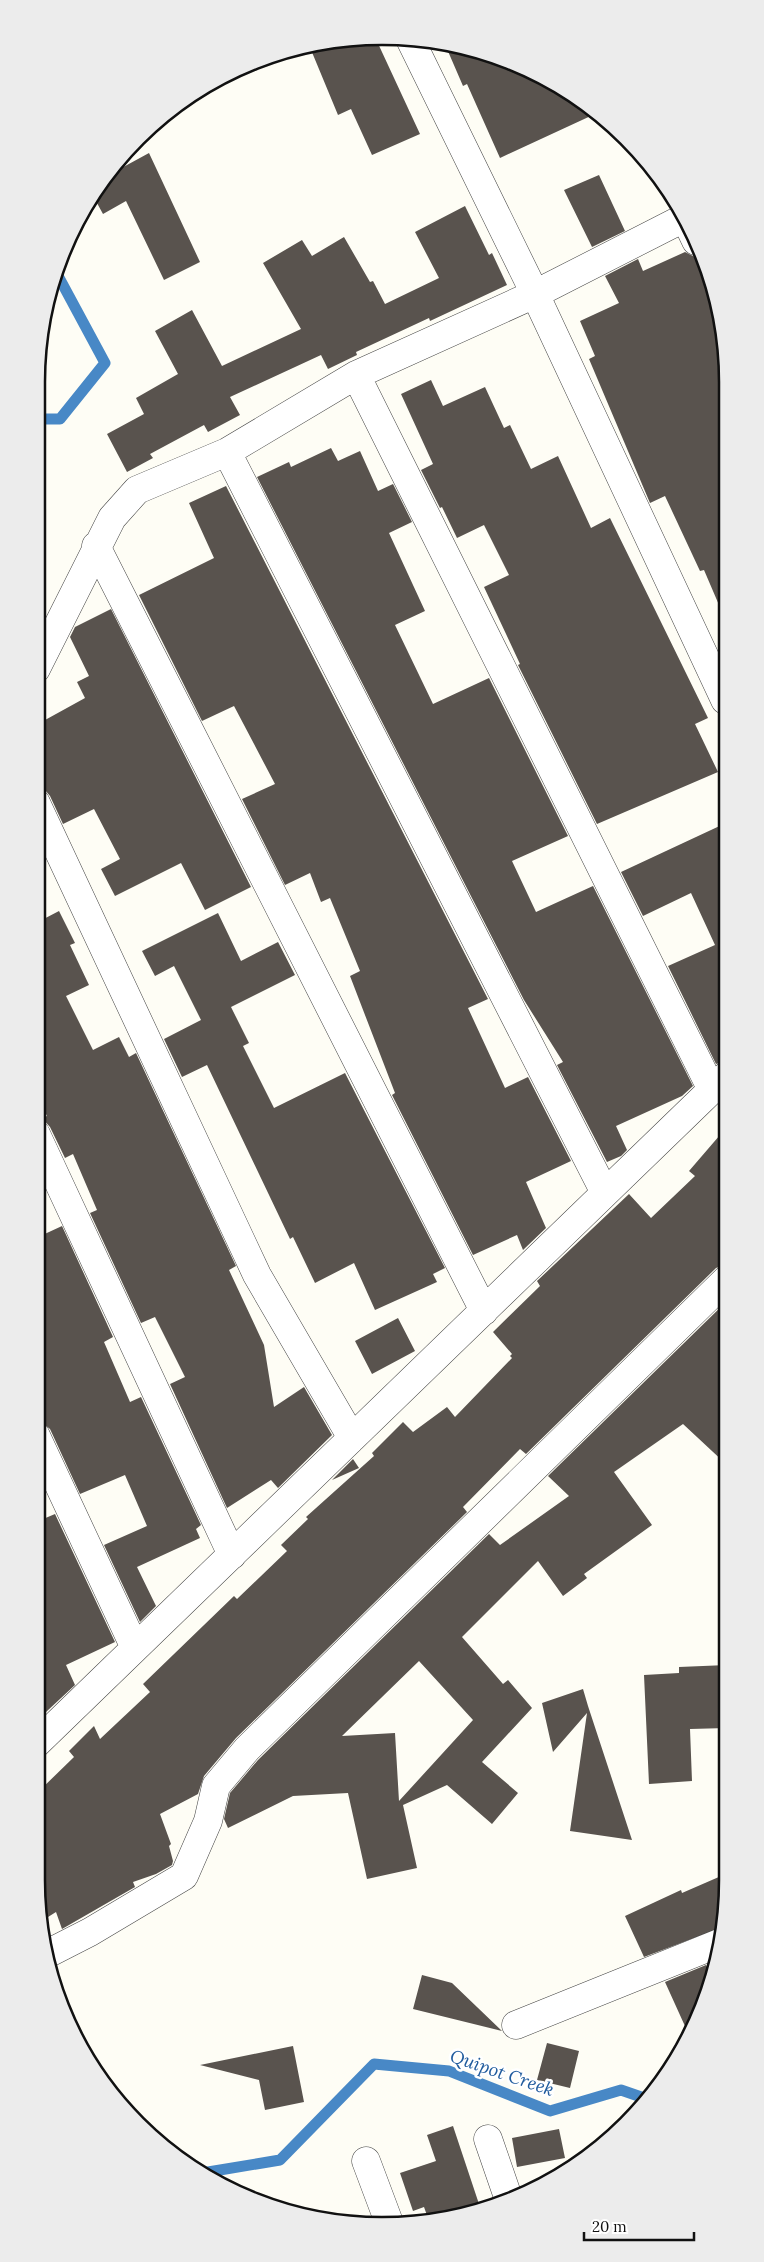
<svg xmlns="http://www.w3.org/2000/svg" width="764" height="2262" viewBox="0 0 764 2262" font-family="Lora,serif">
<rect width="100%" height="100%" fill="#fefdf5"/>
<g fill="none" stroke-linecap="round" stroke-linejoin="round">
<path stroke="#4888c6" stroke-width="11" d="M36,419H60L105,363L56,272
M202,2173L280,2160L374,2064L449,2071L550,2111L621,2090L647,2099"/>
</g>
<path fill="#59534e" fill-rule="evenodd" d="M375,37L420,134L372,155L351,109L338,115L309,45Z
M444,42L555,82L595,114L500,158L467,84L463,86Z
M149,153L200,262L164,280L126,201L103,214L92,194L105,177Z
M599,175L625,231L592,247L564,190Z
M465,206L489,255L492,253L507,285L430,321L429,318L356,352L357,355L328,369L321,355L230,397L240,415L208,432L204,425L150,454L153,458L127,472L107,434L144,414L136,398L178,374L155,331L192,310L222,366L301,329L263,263L302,240L312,256L344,237L370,282L373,281L385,304L439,278L415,232Z
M685,252L695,257L711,291L725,337V619L704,570L700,571L665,496L650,503L589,359L595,356L580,321L619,303L605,276L638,259L643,271Z
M431,380L443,406L485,387L504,428L510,425L531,469L558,456L591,528L610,518L708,718L695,724L718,772L597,824L518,665L520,664L484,587L509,575L484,525L457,538L442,507L440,508L421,470L433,464L401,394Z
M331,448L338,461L360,451L378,491L393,484L412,522L389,533L425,611L395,625L433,704L489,678L568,836L512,861L536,912L593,886L693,1086L682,1096L616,1126L627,1150L621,1156L607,1162L557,1065L563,1062L524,1000L257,477L289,462L291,467Z
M226,486L488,999L468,1008L505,1088L528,1077L571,1161L526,1182L546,1228L523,1250L517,1235L473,1255L392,1095L395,1093L350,976L360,971L330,898L321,902L310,873L285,885L242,799L275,784L234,706L202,721L139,595L214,558L189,503Z
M111,609L251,887L205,910L181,863L115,896L101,869L120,859L94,809L63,824L50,796L45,790L36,788V725L85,698L77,682L89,676L70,637L75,627Z
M726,823V1061L716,1064L668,966L715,945L691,893L643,916L621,872Z
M59,911L75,943L70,945L89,985L66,996L93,1050L119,1037L129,1057L136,1053L236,1266L229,1270L264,1345L274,1407L304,1387L332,1435L278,1488L271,1480L227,1508L170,1384L185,1377L155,1317L141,1323L90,1213L97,1210L73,1154L65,1158L50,1127L42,1118L47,1116L36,1095V923Z
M218,913L241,961L278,942L295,975L231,1007L249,1043L243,1046L274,1108L345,1073L445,1268L433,1274L437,1282L375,1310L354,1263L315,1283L293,1237L290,1239L207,1065L182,1077L164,1039L201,1020L174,966L155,976L142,951Z
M726,1128L727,1264L716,1268L526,1454L520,1449L463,1507L467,1512L236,1738L204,1776L198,1794L160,1814L171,1844L169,1846L173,1861L172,1865L156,1874L133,1882L135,1887L62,1929L56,1912L40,1922L36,1880V1794L74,1757L69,1751L94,1726L100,1739L150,1692L143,1684L234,1596L237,1599L287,1551L281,1545L308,1519L306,1517L374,1456L372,1453L403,1422L413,1432L447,1407L455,1417L512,1358L510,1356L512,1354L493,1332L540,1286L537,1281L629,1194L651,1218L695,1176L689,1171Z
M62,1226L113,1337L104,1342L130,1402L141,1397L201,1525L196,1529L200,1538L137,1567L156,1606L140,1622L104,1545L147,1526L125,1475L80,1494L50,1429L40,1421L36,1414V1238Z
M727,1301V1465L683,1424L614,1472L652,1525L584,1574L587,1578L563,1596L538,1561L462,1637L503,1684L508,1680L532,1708L482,1762L518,1793L492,1824L447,1785L403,1805L417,1868L367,1879L348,1793L293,1796L228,1828L224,1819L230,1793L258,1760L489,1534L500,1545L569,1496L548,1476ZM419,1661L473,1720L399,1801L395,1733L342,1736Z
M398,1318L415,1351L372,1374L355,1341Z
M353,1459L359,1468L332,1480Z
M55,1514L115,1642L66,1665L75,1685L46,1712L36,1717V1522Z
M727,1665V1728L690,1729L692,1781L649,1784L644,1675L679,1673V1667Z
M583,1689L588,1706L632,1840L570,1831L587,1713L553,1752L542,1703Z
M728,1873L723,1927L644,1957L625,1916L681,1890L682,1893Z
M706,1965L712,1978L701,2013L689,2035L665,1982Z
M422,1975L452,1983L502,2031L413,2009Z
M547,2043L579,2051L570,2088L537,2080Z
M293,2046L304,2102L265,2110L259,2080L200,2065Z
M453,2126L481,2210L471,2214L429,2221L424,2207L413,2211L400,2173L436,2161L427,2135Z
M559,2129L565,2158L517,2167L512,2138Z"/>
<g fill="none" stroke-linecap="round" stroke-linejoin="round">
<defs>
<path id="minor" d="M410,39L535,294L725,700
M686,220L696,241
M356,375L712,1090
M227,452L605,1193
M96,546L484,1311
M36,669L112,518L137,490L227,452L356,375L535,294L684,218
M36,803L257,1275L352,1438
M36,1134L232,1555
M36,1436L135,1648
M36,1744L726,1076
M45,1955L90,1932L184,1876L208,1821L216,1786L247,1749L727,1279
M516,2025L722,1942
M488,2139L508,2197
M366,2161L390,2225"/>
</defs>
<use href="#minor" stroke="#444" stroke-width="29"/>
<use href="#minor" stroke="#fff" stroke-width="28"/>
</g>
<g text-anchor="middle" stroke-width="5" stroke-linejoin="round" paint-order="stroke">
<g font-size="18" font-style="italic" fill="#205b9d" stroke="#fff">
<text transform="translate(502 2073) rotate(19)" y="6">Quipot Creek</text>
</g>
</g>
<path d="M0 0H764V2262H0ZM382 45H382A337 337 0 0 1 719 382V1880A337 337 0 0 1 382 2217H382A337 337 0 0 1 45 1880V382A337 337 0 0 1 382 45Z" fill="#ececec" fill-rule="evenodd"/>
<path fill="none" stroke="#111" stroke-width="2.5" d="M382 45H382A337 337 0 0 1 719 382V1880A337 337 0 0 1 382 2217H382A337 337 0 0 1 45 1880V382A337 337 0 0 1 382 45Z"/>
<path d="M584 2232v8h110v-8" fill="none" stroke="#111111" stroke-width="2.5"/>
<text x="592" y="2232" font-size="15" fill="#111111" stroke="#ffffff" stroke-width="4" paint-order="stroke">20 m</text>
</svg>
